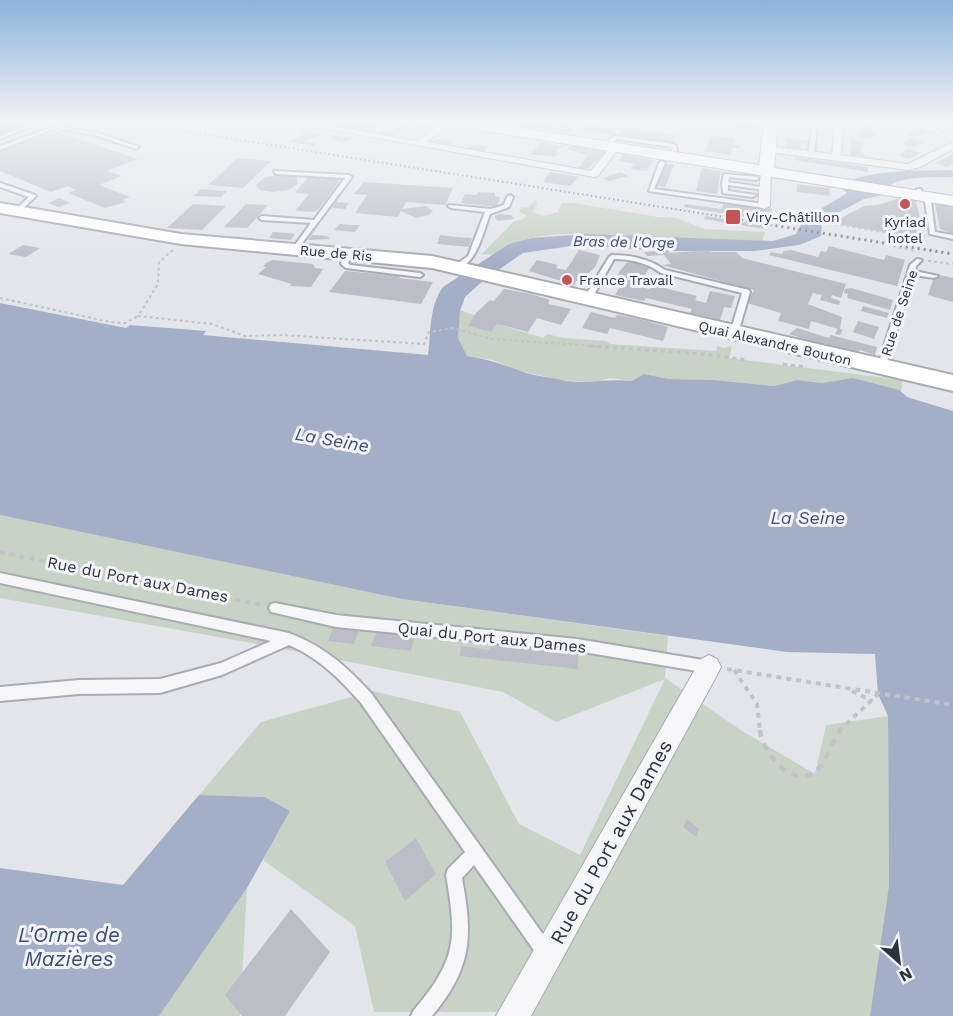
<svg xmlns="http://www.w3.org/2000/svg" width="953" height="1016" viewBox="0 0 953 1016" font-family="'Work Sans',sans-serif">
<rect width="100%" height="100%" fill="#e3e5ea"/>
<path fill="#c7d3c5" d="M490,123H573L564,134Z
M536,200L537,204L532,212L543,216L558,212L562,203H573L658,217L676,218L704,229L765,232L762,242H753C713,240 673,238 633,237C588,235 532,226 495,255L482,254L514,221L522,220L527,215L519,212L521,207L527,208Z
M460,310L476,316L468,326L491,332L497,324L543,338L547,334L563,338L606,341L610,344L716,351L717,346L726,348L728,346L732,347L729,358L903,380L901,392L853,378L822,383L797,380L774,386L714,380L669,379L644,374L632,381L610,378L597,382L560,380L521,371L493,360L467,356L457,338Z
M0,515L402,599L668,636L665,678L742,731L815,774L826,725L888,716L889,885L870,1016H516L518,1012H374L355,926L263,860L290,811L265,797L199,795L261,722L373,691L460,712L519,824L580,855L665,679L556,722L503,692L263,645L0,598Z
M247,888L240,1016H159Z"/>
<path fill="#a2afc7" d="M953,170V177C933,178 891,173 882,195L864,199L822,221L821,236L799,245L754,251H665L578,245L523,253L485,279L465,297L460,311L458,338L467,356C486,359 503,364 521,371C532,376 550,377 562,380C585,385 608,378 632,381L644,374L669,379L714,380L774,386L797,380L822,383L853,378L899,390L907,397L953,411V1016H870L889,885L888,716L878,694L875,654L787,652L402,599L0,515V303L126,328L130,325L206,331L203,335L428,355C431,333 429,306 443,287L509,244L532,238L586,234L773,241L796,234C802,216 831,204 847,193L841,188C856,168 928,171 953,170Z
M199,795L265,797L290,811L247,888L159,1016H0V868L123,885Z"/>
<path fill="#bbbec7" d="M0,123H30L0,135Z
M334,123H385L371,132L331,125Z
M413,123L425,124L423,125L431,126L427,129L408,126Z
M735,123L759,125L758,131L735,127Z
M588,124L602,127L617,129L613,135L583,131Z
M860,124L870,125V131L875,132V135L870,139L859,137Z
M399,125L408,126L391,136L379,133L383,130L393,132L396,130H392Z
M624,127L676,135L671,143L618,135Z
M303,129L313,130L308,133H327L304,142L317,143L313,146L289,142L305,133L298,132Z
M918,129L928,131L915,137L905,134Z
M57,132L138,159L107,171L122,176L99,185L130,197L122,200L126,202L105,208L68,193L76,190L68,186L51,192L0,171V150Z
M334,135L347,137H356L343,143L329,138Z
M711,136L736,139L734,145L740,146L739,148H733L730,155L704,151Z
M786,138L809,141V145L801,143L800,149L785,147Z
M911,138L924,142L913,147L903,144Z
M436,139L453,141L448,145L431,142Z
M851,140L865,142V145H861V154H864V157L850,155Z
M541,142L562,146L556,152L561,153L554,157L530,154Z
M473,145H480L489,146L483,152L467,149Z
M581,145L604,149L607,151L588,169L578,168L588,155L567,149L570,146Z
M907,149L911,150L921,153L909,159L899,156Z
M953,154V164L947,167L935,163Z
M623,155L654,160L647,171L631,169L634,164L619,161Z
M796,157L868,167V172L795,160Z
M238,158L271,161L243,188L208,185Z
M666,164L674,165L665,187L657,186Z
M702,168L721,171L717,194L696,191Z
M550,172L574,176L578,177L570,186L543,182Z
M621,172L628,176L609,181L603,178Z
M285,174L296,177L298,184L288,190L273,192L260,190L256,185L265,177Z
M309,176L342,178L318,210L314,212L295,211L309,194L295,193Z
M364,182L453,188L445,205L406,202L402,209L426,206L433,211L429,215L416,218L401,211L398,217L355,213L367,195L354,194Z
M797,184L829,188L830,196L797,192Z
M201,189L227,191L221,197L194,196Z
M479,192L495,193V196L500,197L497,207L461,203L465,194L476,195Z
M59,198L70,203L59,207L48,203Z
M900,198L916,201L925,239L831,223L864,206L878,205Z
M336,202L349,203L345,209L332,208Z
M724,202L772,209L771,217L778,218V222L684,207L685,204L722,209Z
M193,204L226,206L202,230L167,228Z
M246,204L268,205L247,228L224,227Z
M935,204L953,206V234L940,229Z
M499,214L511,215L514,219L498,221L494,217Z
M705,216L764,225V229L704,219Z
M340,224L349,225H360L355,232L334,230Z
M273,232L290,233L295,234L291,240L269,238Z
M312,235L327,236L330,239L308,240Z
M440,235L456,237L472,238L469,247L437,244Z
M23,245L40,248L26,257L8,254Z
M829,246L884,260L886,255L905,260L897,286L769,255L771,252L782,254L784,251L791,250L818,257L821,251L826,252Z
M579,250L600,255L595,267L587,275L581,274L574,285L529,271L537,260L558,265L556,268L566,270Z
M668,250L670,253L709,250L711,252H736L742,258L846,284L841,298L832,295L831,298L840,301L839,305L820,300L822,295L813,293L808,304L842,317L840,329L843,330L840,335L835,334L838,329L811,321L809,329L778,321L781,313L747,303L754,290L662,265L671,264L664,255L647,256L644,252Z
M272,260L313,264L315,268L323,269L311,287L290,286L292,284L258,274L266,267H263L266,263Z
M628,261L650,266L639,287L650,289L652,285L697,296L695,300L706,303L710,291L735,296L731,308L724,307L720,320L690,313L692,309L646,298L644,301L615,295L622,283L616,282L619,272Z
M345,271L401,276L399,278L433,282L421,304L329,292Z
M935,274L953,278V302L928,295Z
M851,288L893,300L890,310L847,298L848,294L844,293L845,289Z
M504,289L531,294L550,300L548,304L571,309L561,325L537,318L528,332L497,324L491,332L468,326L476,313L490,300L494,301Z
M863,306L889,313L887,318L861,311Z
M591,312L615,318L617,315L639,319L668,327L663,341L610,328L607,334L582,328Z
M858,321L879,327L874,339L853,332Z
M797,328L829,338L831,335L877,347L875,355L860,350L853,356L817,350L820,344L789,334Z
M334,626L359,629L354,644L328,641Z
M377,630L415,634L411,651L371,646Z
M491,642L578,651V669L460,656L461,646L490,650Z
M687,819L699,829L696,837L683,827Z
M416,838L436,874L405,901L385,862Z
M291,909L330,952L285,1016H242L225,995Z"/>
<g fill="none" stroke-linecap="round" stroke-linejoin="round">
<defs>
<path id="lane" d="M33,123H39L0,139V136Z
M526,123H537L570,129L568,130Z
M813,123L817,124L814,155L811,157L808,155Z
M56,126L98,133L139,147L136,149L95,135L56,128L0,150V146Z
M614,136L673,144L676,146L677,151L672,152L671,147L617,139L613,142H609V140Z
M662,161L665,163L654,189L764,204L767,206L764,208L649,191L659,163Z
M274,171L349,175L352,177L297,250L292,249L311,223L262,220L259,218L262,216L314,220L345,178L276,174Z
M724,174L758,177V179L756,180L729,177L728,182L768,188L765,190L728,185V191L756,195L753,197L723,193L722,183Z
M0,183L35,195L36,196L18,213H14V211L29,197L0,187Z
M917,189H921L922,194L931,201L935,232L953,235V239L930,234L925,202L916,195Z
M510,195L513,197L509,207L490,214C483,232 476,269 453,269V267L468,256L485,212L451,208L448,206L449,205L491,209L504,205L507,197Z
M349,252L352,254L348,263L350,265L420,273L423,275L420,277L346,268L341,264L347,253Z
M612,255C631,255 650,259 665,270L749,290L750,292L738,333L734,335L730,333L742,293L661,273C647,263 631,259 614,259L591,300H585L584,298L609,257Z
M917,259L922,260L916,266L915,271L938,276L934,278L914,275L885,368L881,371L878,370L877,368L910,265Z
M0,573L289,633C325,647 345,665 371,693L552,947L555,953L552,959L546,962L540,959L474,865L462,878C473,937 472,968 432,1016H411L414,1010C457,959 457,939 446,875L448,869L465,852L361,703C340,679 319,658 289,645L222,675L160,693L79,694L0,701V687L79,680L160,679L221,663L271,641L0,583Z
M275,603L336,615L577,639L709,661L714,663L715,667L714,671L709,673L577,651L336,627L271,612L269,608L271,604Z"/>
<path id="street" d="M294,123H313L417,141L441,123H450L427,142L591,171L612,145L620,147L598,176L594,177Z
M835,123H843L841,155L908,164L953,142V149L920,167L908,170L769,152L764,149L769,146L832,154Z
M905,123H919L943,131L939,134Z
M766,168L771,171L770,206L764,209L758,206L761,171Z
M709,655L717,659L721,667L717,675L531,1016H496L701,659Z"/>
<path id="secondary" d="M0,203L181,234L432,256L953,375V391L432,268L181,244L0,213Z"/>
<path id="primary" d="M454,123H488L759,165L764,123H778L774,168L953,196V206L461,127Z"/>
</defs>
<use href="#lane" stroke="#a8abb4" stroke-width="4"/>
<use href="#street" stroke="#a8abb4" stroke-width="2"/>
<use href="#secondary" stroke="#a8abb4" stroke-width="4"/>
<use href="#primary" stroke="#a4a8b5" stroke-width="2"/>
<path stroke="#c1c3c9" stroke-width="1.5" stroke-dasharray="2 2" stroke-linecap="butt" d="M775,211L814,220"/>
<path stroke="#c1c3c9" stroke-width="2" stroke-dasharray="3 3" stroke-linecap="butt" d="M805,219L924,239
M725,222L740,224
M893,246L915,251
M173,250L159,262L158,284L138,316L212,324L245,336L281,335L424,344L429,332L453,328L492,339L610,347
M928,261L953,264
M0,298L110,322L125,323L138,316"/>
<path stroke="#c1c3c9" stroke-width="3" stroke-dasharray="4 4" stroke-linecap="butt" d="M589,346L704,354L747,360
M783,364L807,367"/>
<path stroke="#c1c3c9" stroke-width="4" stroke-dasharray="5 5" stroke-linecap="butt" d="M0,552L262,605
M727,669L953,705
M734,670L757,704L760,731
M852,691L872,701
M839,731L878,694"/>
<path stroke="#c1c3c9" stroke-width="4.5" stroke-dasharray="7 7" stroke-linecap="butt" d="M760,730C762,752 793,792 817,770C828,760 832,742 840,730"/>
<use href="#lane" fill="#f6f6f9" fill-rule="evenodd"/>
<use href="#street" fill="#f6f6f9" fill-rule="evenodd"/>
<use href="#secondary" fill="#fff" fill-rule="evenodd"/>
<use href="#primary" fill="#fff" fill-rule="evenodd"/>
<path stroke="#7e8392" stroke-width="2" stroke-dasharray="1.5 3" stroke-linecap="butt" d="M133,123L743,220"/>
<path stroke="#7e8392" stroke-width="3" stroke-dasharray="2 4" stroke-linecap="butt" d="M734,219L953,254"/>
</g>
<linearGradient id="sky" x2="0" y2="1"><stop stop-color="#8cb2db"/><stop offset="0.46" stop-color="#f2f3f6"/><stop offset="1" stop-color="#f2f3f6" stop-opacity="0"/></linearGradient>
<rect width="953" height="265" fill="url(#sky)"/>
<g fill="#c45457" stroke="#f3f4f8" stroke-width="2">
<circle cx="905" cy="204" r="6"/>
<rect x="725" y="209" width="16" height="16" rx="3"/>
<circle cx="567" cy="280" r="6"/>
</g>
<g text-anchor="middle" stroke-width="6" stroke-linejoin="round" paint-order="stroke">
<g font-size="14" fill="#2c3141" stroke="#f3f4f8" text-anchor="start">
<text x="746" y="222">Viry-Châtillon</text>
<text x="905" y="227" text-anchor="middle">Kyriad<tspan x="905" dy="16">hotel</tspan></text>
<text x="579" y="285">France Travail</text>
</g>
<g font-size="14" fill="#2c3141" stroke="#f3f4f8">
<text transform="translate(336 253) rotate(5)" y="5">Rue de Ris</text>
<text transform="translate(899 313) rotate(-72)" y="5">Rue de Seine</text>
<text transform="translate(775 343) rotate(13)" y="5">Quai Alexandre Bouton</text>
</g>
<g font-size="15" font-style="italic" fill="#3a4c72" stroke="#f3f4f8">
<text transform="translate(624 242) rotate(1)" y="5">Bras de l'Orge</text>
</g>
<g font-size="16" fill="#2c3141" stroke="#f3f4f8">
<text transform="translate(138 579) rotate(11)" y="6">Rue du Port aux Dames</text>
<text transform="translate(492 637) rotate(6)" y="6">Quai du Port aux Dames</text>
</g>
<g font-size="18" font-style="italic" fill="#3a4c72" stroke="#f3f4f8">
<text transform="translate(332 440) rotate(10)" y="6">La Seine</text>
<text x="808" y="524">La Seine</text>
</g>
<g font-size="20" fill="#2c3141" stroke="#f3f4f8">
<text transform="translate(611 842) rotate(-61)" y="7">Rue du Port aux Dames</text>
</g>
<g font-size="21" font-style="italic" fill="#3a4c72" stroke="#f3f4f8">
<text x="69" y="942">L'Orme de<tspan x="69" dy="24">Mazières</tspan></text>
</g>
</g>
<g transform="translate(899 962) rotate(152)" stroke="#f3f4f8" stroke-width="4.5" paint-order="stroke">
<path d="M0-4.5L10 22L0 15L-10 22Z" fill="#2c3141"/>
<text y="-9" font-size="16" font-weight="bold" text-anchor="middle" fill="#2c3141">N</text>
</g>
</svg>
